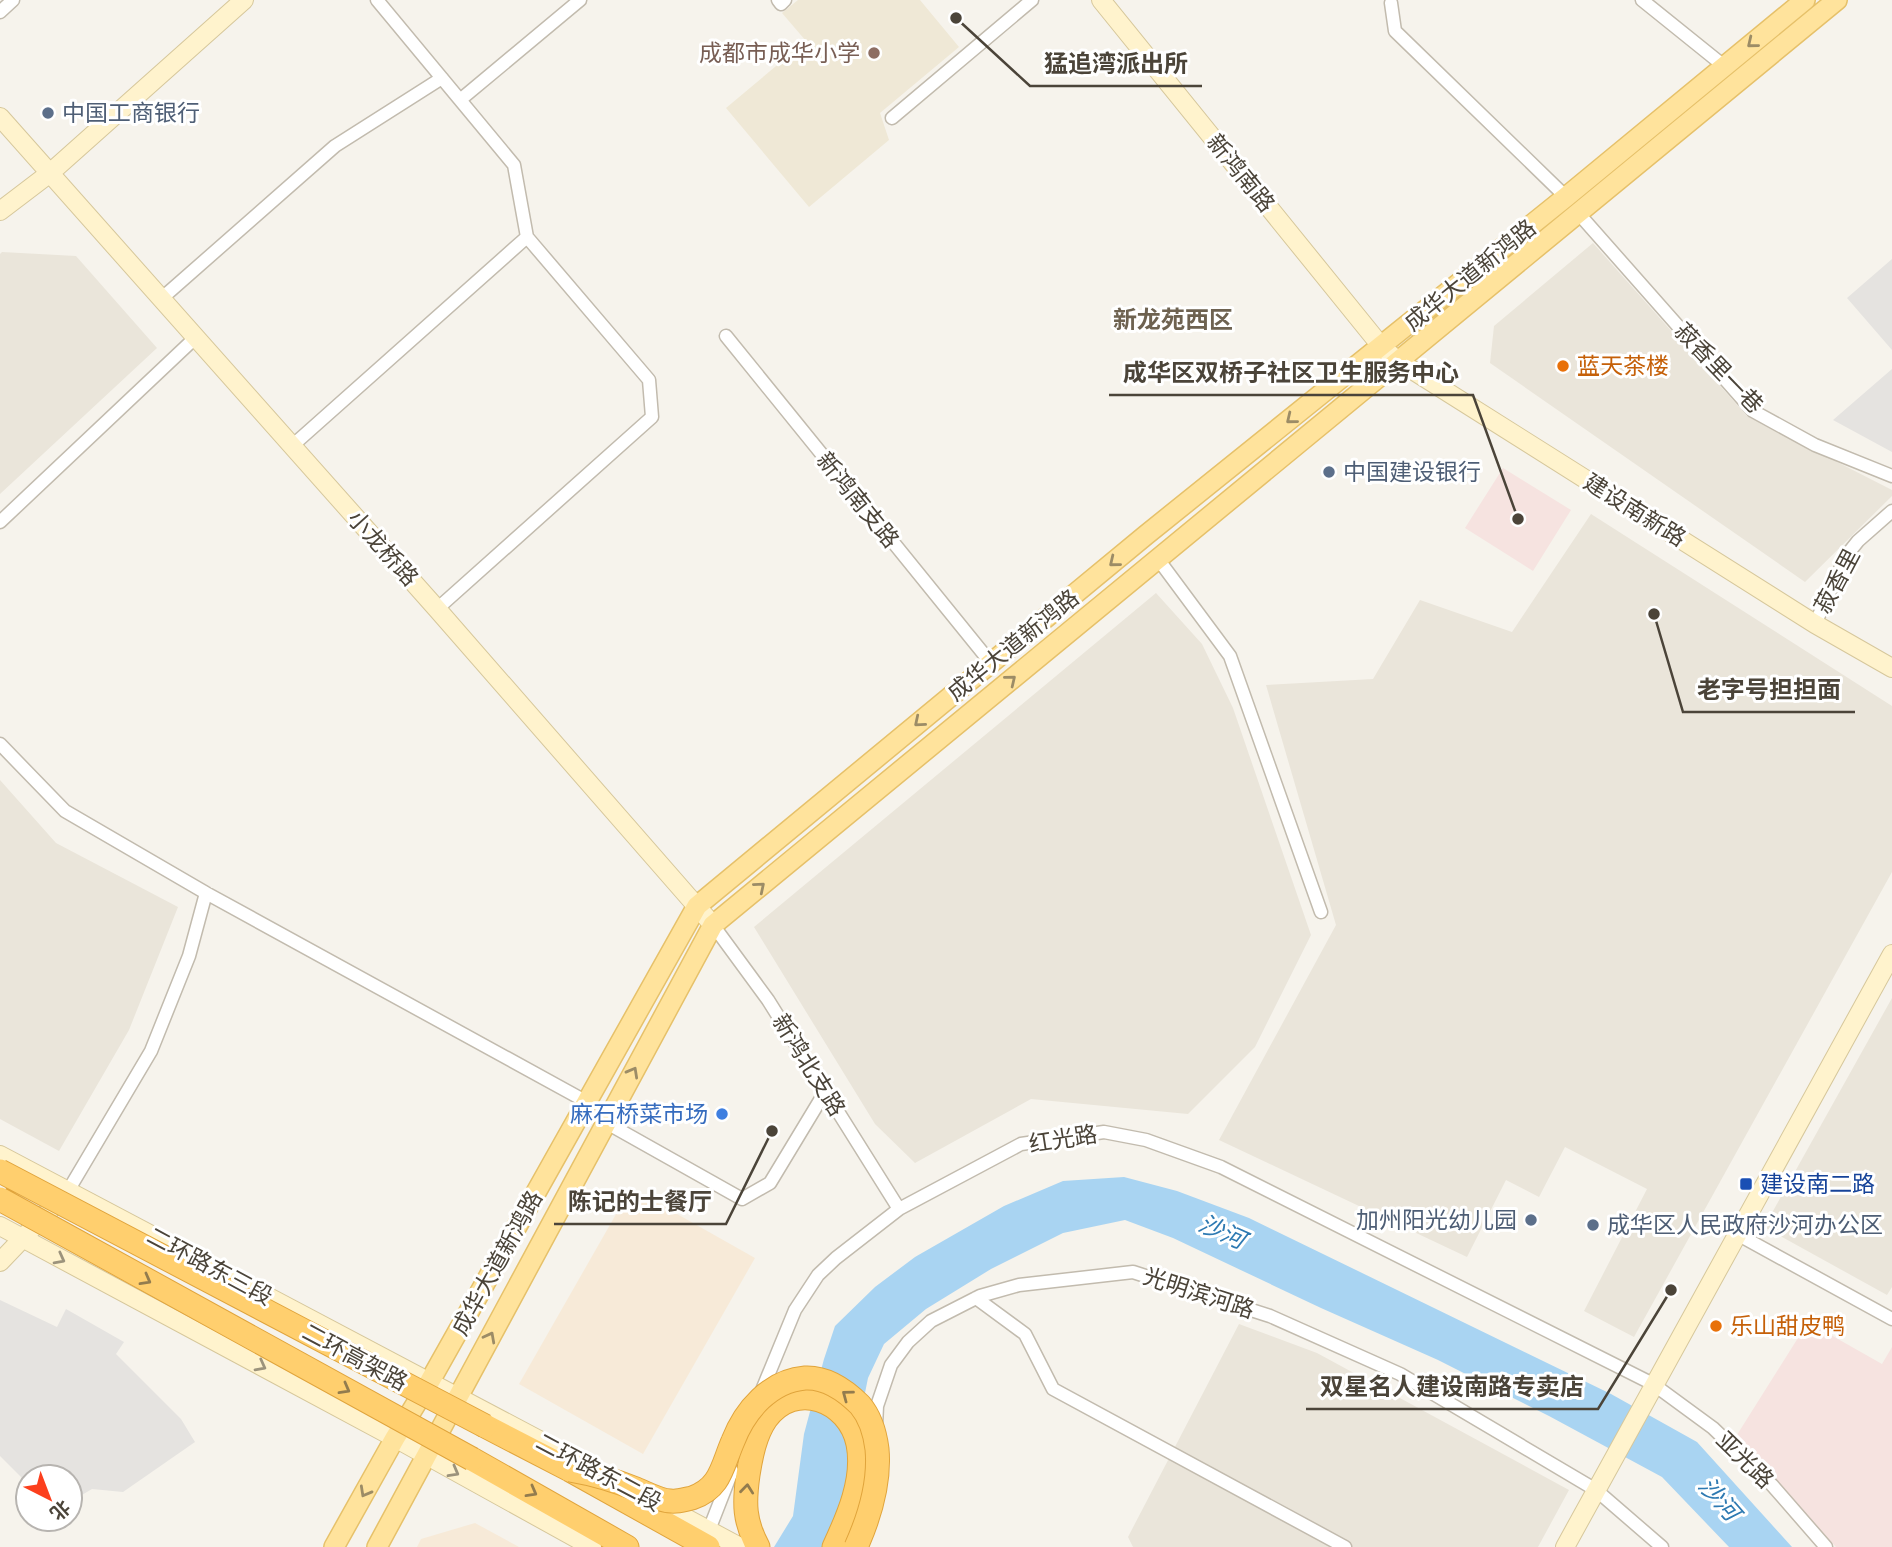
<svg xmlns="http://www.w3.org/2000/svg" width="1892" height="1547" viewBox="0 0 1892 1547" font-family="'Space Grotesk','Noto Sans SC',sans-serif">
<rect width="100%" height="100%" fill="#f6f3ec"/>
<path fill="#eae5da" d="M1593,243L1747,416L1892,490V496L1805,582L1490,363L1494,326Z
M2,252L76,256L157,348L0,494V254Z
M1591,514L1892,706V872L1634,1337L1584,1311L1647,1189L1565,1147L1539,1197L1506,1180L1467,1257L1219,1140L1336,925L1266,685L1373,679L1420,600L1512,632Z
M1156,593L1202,644L1233,708L1311,935L1255,1047L1188,1114L1031,1099L915,1163L875,1124L754,927Z
M0,780L56,843L178,907L129,1030L59,1151L0,1119Z
M1892,998V1287L1887,1295L1764,1227Z
M1239,1324L1317,1353L1569,1490L1538,1547H1133L1128,1537Z"/>
<path fill="#f7ead8" d="M631,1188L755,1258L643,1454L519,1384Z
M475,1523L519,1547H417L421,1539Z"/>
<path fill="#efe8d6" d="M798,0H920L959,47L880,113L889,140L809,207L726,108L806,41L782,13Z"/>
<path fill="#f6e3e0" d="M1503,468L1571,510L1533,571L1465,528Z
M1808,1322L1882,1364L1892,1347V1547H1836L1735,1438Z"/>
<path fill="#e5e3e0" d="M1892,259V350L1847,298Z
M1892,369V452L1833,420Z
M0,1300L57,1327L66,1309L124,1342L116,1354L181,1419L195,1442L123,1492L92,1489L70,1502V1477H28V1484L0,1456Z"/>
<path fill="#a9d4f2" d="M1124,1177L1177,1191L1249,1218L1611,1394L1697,1442L1792,1547H1729L1662,1477L1549,1416L1438,1360L1321,1308L1173,1238L1125,1220L1063,1233L991,1269L926,1309L884,1344L868,1378L840,1517L824,1547H774L793,1516L804,1434L824,1359L835,1326L875,1287L915,1257L1004,1206L1063,1181Z"/>
<g fill="none" stroke-linecap="round" stroke-linejoin="round">
<defs>
<path id="street" d="M377,0L514,165L527,237L649,380L652,417L437,609
M778,0L781,4L785,0
M1642,0L1724,66
M1391,3L1395,31L1566,197
M0,12L13,0
M460,100L580,0
M892,118L1032,0
M1579,214L1753,411L1815,445L1892,476
M161,299L335,146L442,78
M726,336L991,663
M292,446L527,237
M0,522L195,338
M1158,559L1230,656L1321,912
M1815,624L1846,556L1858,541L1892,511
M0,744L65,811L206,893L587,1102
M713,925L768,1000L899,1209
M605,1122L742,1199L770,1183L825,1092
M68,1191L151,1051L189,956L206,893
M1737,1234L1892,1319
M976,1298L1025,1334L1053,1389L1345,1547
M760,1395L795,1310L818,1275L836,1258L899,1209L1021,1144L1104,1132L1146,1140L1221,1167L1653,1384L1713,1428L1772,1485L1826,1547
M876,1426L877,1406L891,1365L908,1342L931,1321L980,1296L1019,1285L1133,1272L1270,1316L1400,1374L1596,1490L1662,1547
M709,1530L732,1471"/>
<path id="secondary" d="M1101,0L1381,346L1398,361L1815,624L1892,668
M0,117L437,609L713,925
M0,211L50,173L244,0
M0,1155L594,1469
M0,1226L395,1438L592,1547
M0,1262L65,1194
M656,1502L740,1547
M1565,1547L1892,954"/>
<path id="primary" d="M334,1547L395,1438L430,1381L697,906L1146,535L1566,197L1805,0
M377,1547L713,925L1837,0"/>
<path id="highway" d="M485,1426L570,1470L708,1547
M472,1459L627,1547
M758,1547C744,1521 744,1503 748,1475C751,1456 755,1435 766,1419C795,1379 849,1400 858,1444C865,1479 848,1517 834,1547"/>
</defs>
<use href="#street" stroke="#c2bbae" stroke-width="15"/>
<use href="#secondary" stroke="#d6c79b" stroke-width="20"/>
<use href="#primary" stroke="#e6c16a" stroke-width="22"/>
<use href="#highway" stroke="#e0a43c" stroke-width="25"/>
<use href="#street" stroke="#fff" stroke-width="12"/>
<use href="#secondary" stroke="#fff3cd" stroke-width="18"/>
<use href="#primary" stroke="#ffe39c" stroke-width="19"/>
<use href="#highway" stroke="#ffcf6e" stroke-width="23"/>
<defs>
<path id="highway-bridge" d="M0,1171L485,1426
M0,1199L472,1459
M570,1470C593,1474 614,1480 636,1489C646,1493 660,1501 671,1501C677,1502 686,1499 692,1498C721,1488 722,1466 733,1441C745,1410 770,1381 805,1378C826,1377 846,1391 860,1405C871,1418 875,1433 877,1449C880,1481 869,1518 856,1547"/>
</defs>
<use href="#highway-bridge" stroke="#e0a43c" stroke-width="25" stroke-linecap="butt"/>
<use href="#highway-bridge" stroke="#ffcf6e" stroke-width="23"/>
</g>
<defs><path id="oneway-chevron" d="M-2-3.5L2.5 0L-2 3.5" fill="none" stroke-width="1.6" stroke-linecap="round" stroke-linejoin="round" transform="scale(1.75)"/></defs>
<g stroke="#9c8c66">
<use href="#oneway-chevron" transform="translate(1752 43) rotate(141)"/>
<use href="#oneway-chevron" transform="translate(1291 419) rotate(141)"/>
<use href="#oneway-chevron" transform="translate(1114 562) rotate(141)"/>
<use href="#oneway-chevron" transform="translate(1011 680) rotate(-39)"/>
<use href="#oneway-chevron" transform="translate(919 722) rotate(140)"/>
<use href="#oneway-chevron" transform="translate(760 887) rotate(-40)"/>
<use href="#oneway-chevron" transform="translate(633 1072) rotate(-61)"/>
<use href="#oneway-chevron" transform="translate(490 1337) rotate(-62)"/>
<use href="#oneway-chevron" transform="translate(365 1492) rotate(119)"/>
</g>
<g stroke="#9c937c">
<use href="#oneway-chevron" transform="translate(60 1259) rotate(28)"/>
<use href="#oneway-chevron" transform="translate(261 1366) rotate(28)"/>
<use href="#oneway-chevron" transform="translate(454 1472) rotate(29)"/>
</g>
<g stroke="#937c4e">
<use href="#oneway-chevron" transform="translate(146 1280) rotate(29)"/>
<use href="#oneway-chevron" transform="translate(345 1389) rotate(29)"/>
<use href="#oneway-chevron" transform="translate(847 1395) rotate(-143)"/>
<use href="#oneway-chevron" transform="translate(747 1489) rotate(-84)"/>
<use href="#oneway-chevron" transform="translate(532 1492) rotate(29)"/>
</g>
<circle fill="#8d6e63" stroke="#fff" stroke-width="2.5" cx="874" cy="53" r="7"/>
<g fill="#5c6f8a" stroke="#fff" stroke-width="2.5">
<circle cx="48" cy="113" r="7"/>
<circle cx="1329" cy="472" r="7"/>
<circle cx="1531" cy="1220" r="7"/>
<circle cx="1593" cy="1225" r="7"/>
</g>
<g fill="#e8710a" stroke="#fff" stroke-width="2.5">
<circle cx="1563" cy="366" r="7"/>
<circle cx="1716" cy="1326" r="7"/>
</g>
<circle fill="#3f7fe0" stroke="#fff" stroke-width="2.5" cx="722" cy="1114" r="7"/>
<rect fill="#1a4fb4" stroke="#fff" stroke-width="2.5" x="1739" y="1177" width="14" height="14" rx="3.5"/>
<g text-anchor="middle" stroke-width="6" stroke-linejoin="round" paint-order="stroke">
<g font-size="23" fill="#785e54" stroke="#fff" text-anchor="end">
<text x="860" y="61">成都市成华小学</text>
</g>
<g font-size="23" fill="#4e5e75" stroke="#fff" text-anchor="start">
<text x="62" y="121">中国工商银行</text>
<text x="1343" y="480">中国建设银行</text>
<text x="1517" y="1228" text-anchor="end">加州阳光幼儿园</text>
<text x="1607" y="1233">成华区人民政府沙河办公区</text>
</g>
<g font-size="23" fill="#4b4439" stroke="#fff">
<text transform="translate(1241 173) rotate(51)" y="8">新鸿南路</text>
<text transform="translate(1470 275) rotate(-39)" y="8">成华大道新鸿路</text>
<text transform="translate(1719 368) rotate(46)" y="8">菽香里一巷</text>
<text transform="translate(858 500) rotate(51)" y="8">新鸿南支路</text>
<text transform="translate(1635 510) rotate(32)" y="8">建设南新路</text>
<text transform="translate(383 548) rotate(48)" y="8">小龙桥路</text>
<text transform="translate(1837 581) rotate(-62)" y="8">菽香里</text>
<text transform="translate(1013 645) rotate(-39)" y="8">成华大道新鸿路</text>
<text transform="translate(809 1065) rotate(58)" y="8">新鸿北支路</text>
<text transform="translate(1063 1139) rotate(-9)" y="8">红光路</text>
<text transform="translate(497 1263) rotate(-61)" y="8">成华大道新鸿路</text>
<text transform="translate(210 1266) rotate(28)" y="8">二环路东三段</text>
<text transform="translate(1199 1293) rotate(18)" y="8">光明滨河路</text>
<text transform="translate(355 1357) rotate(28)" y="8">二环高架路</text>
<text transform="translate(1745 1460) rotate(44)" y="8">亚光路</text>
<text transform="translate(599 1472) rotate(28)" y="8">二环路东二段</text>
</g>
<g font-size="23" fill="#c56008" stroke="#fff" text-anchor="start">
<text x="1577" y="374">蓝天茶楼</text>
<text x="1730" y="1334">乐山甜皮鸭</text>
</g>
<g font-size="23" fill="#366cbe" stroke="#fff" text-anchor="end">
<text x="708" y="1122">麻石桥菜市场</text>
</g>
<g font-size="23" fill="#164399" stroke="#fff" text-anchor="start">
<text x="1760" y="1192">建设南二路</text>
</g>
<g font-size="24" font-weight="bold" fill="#6e6250" stroke="#fff">
<text x="1173" y="328">新龙苑西区</text>
</g>
<g font-size="24" font-style="italic" fill="#2e7ab2" stroke="#fff">
<text transform="translate(1222 1232) rotate(24)" y="8">沙河</text>
<text transform="translate(1719 1499) rotate(49)" y="8">沙河</text>
</g>
</g>
<path fill="none" stroke="#4b4439" stroke-width="2.5" d="M956 18L1030 86H1202M1518 519L1473 395H1109M1654 614L1683 712H1855M772 1131L726 1224H554M1671 1290L1598 1409H1306"/>
<g fill="#4b4439" stroke="#fff" stroke-width="2.5">
<circle cx="956" cy="18" r="7"/>
<circle cx="1518" cy="519" r="7"/>
<circle cx="1654" cy="614" r="7"/>
<circle cx="772" cy="1131" r="7"/>
<circle cx="1671" cy="1290" r="7"/>
</g>
<g font-size="24" text-anchor="middle" font-weight="bold" fill="#4b4439" stroke="#fff" stroke-width="6" stroke-linejoin="round" paint-order="stroke">
<text x="1116" y="72">猛追湾派出所</text>
<text x="1291" y="381">成华区双桥子社区卫生服务中心</text>
<text x="1769" y="698">老字号担担面</text>
<text x="640" y="1210">陈记的士餐厅</text>
<text x="1452" y="1395">双星名人建设南路专卖店</text>
</g>
<g transform="translate(49 1498) rotate(138)"><circle r="33" fill="#ffffff" stroke="#b7b4b0" stroke-width="2"/>
<path d="M0-5L12 26L0 18L-12 26Z" fill="#fc3f1d"/>
<text y="-10" font-size="19" font-weight="bold" text-anchor="middle" fill="#4b4439">北</text>
</g>
</svg>
